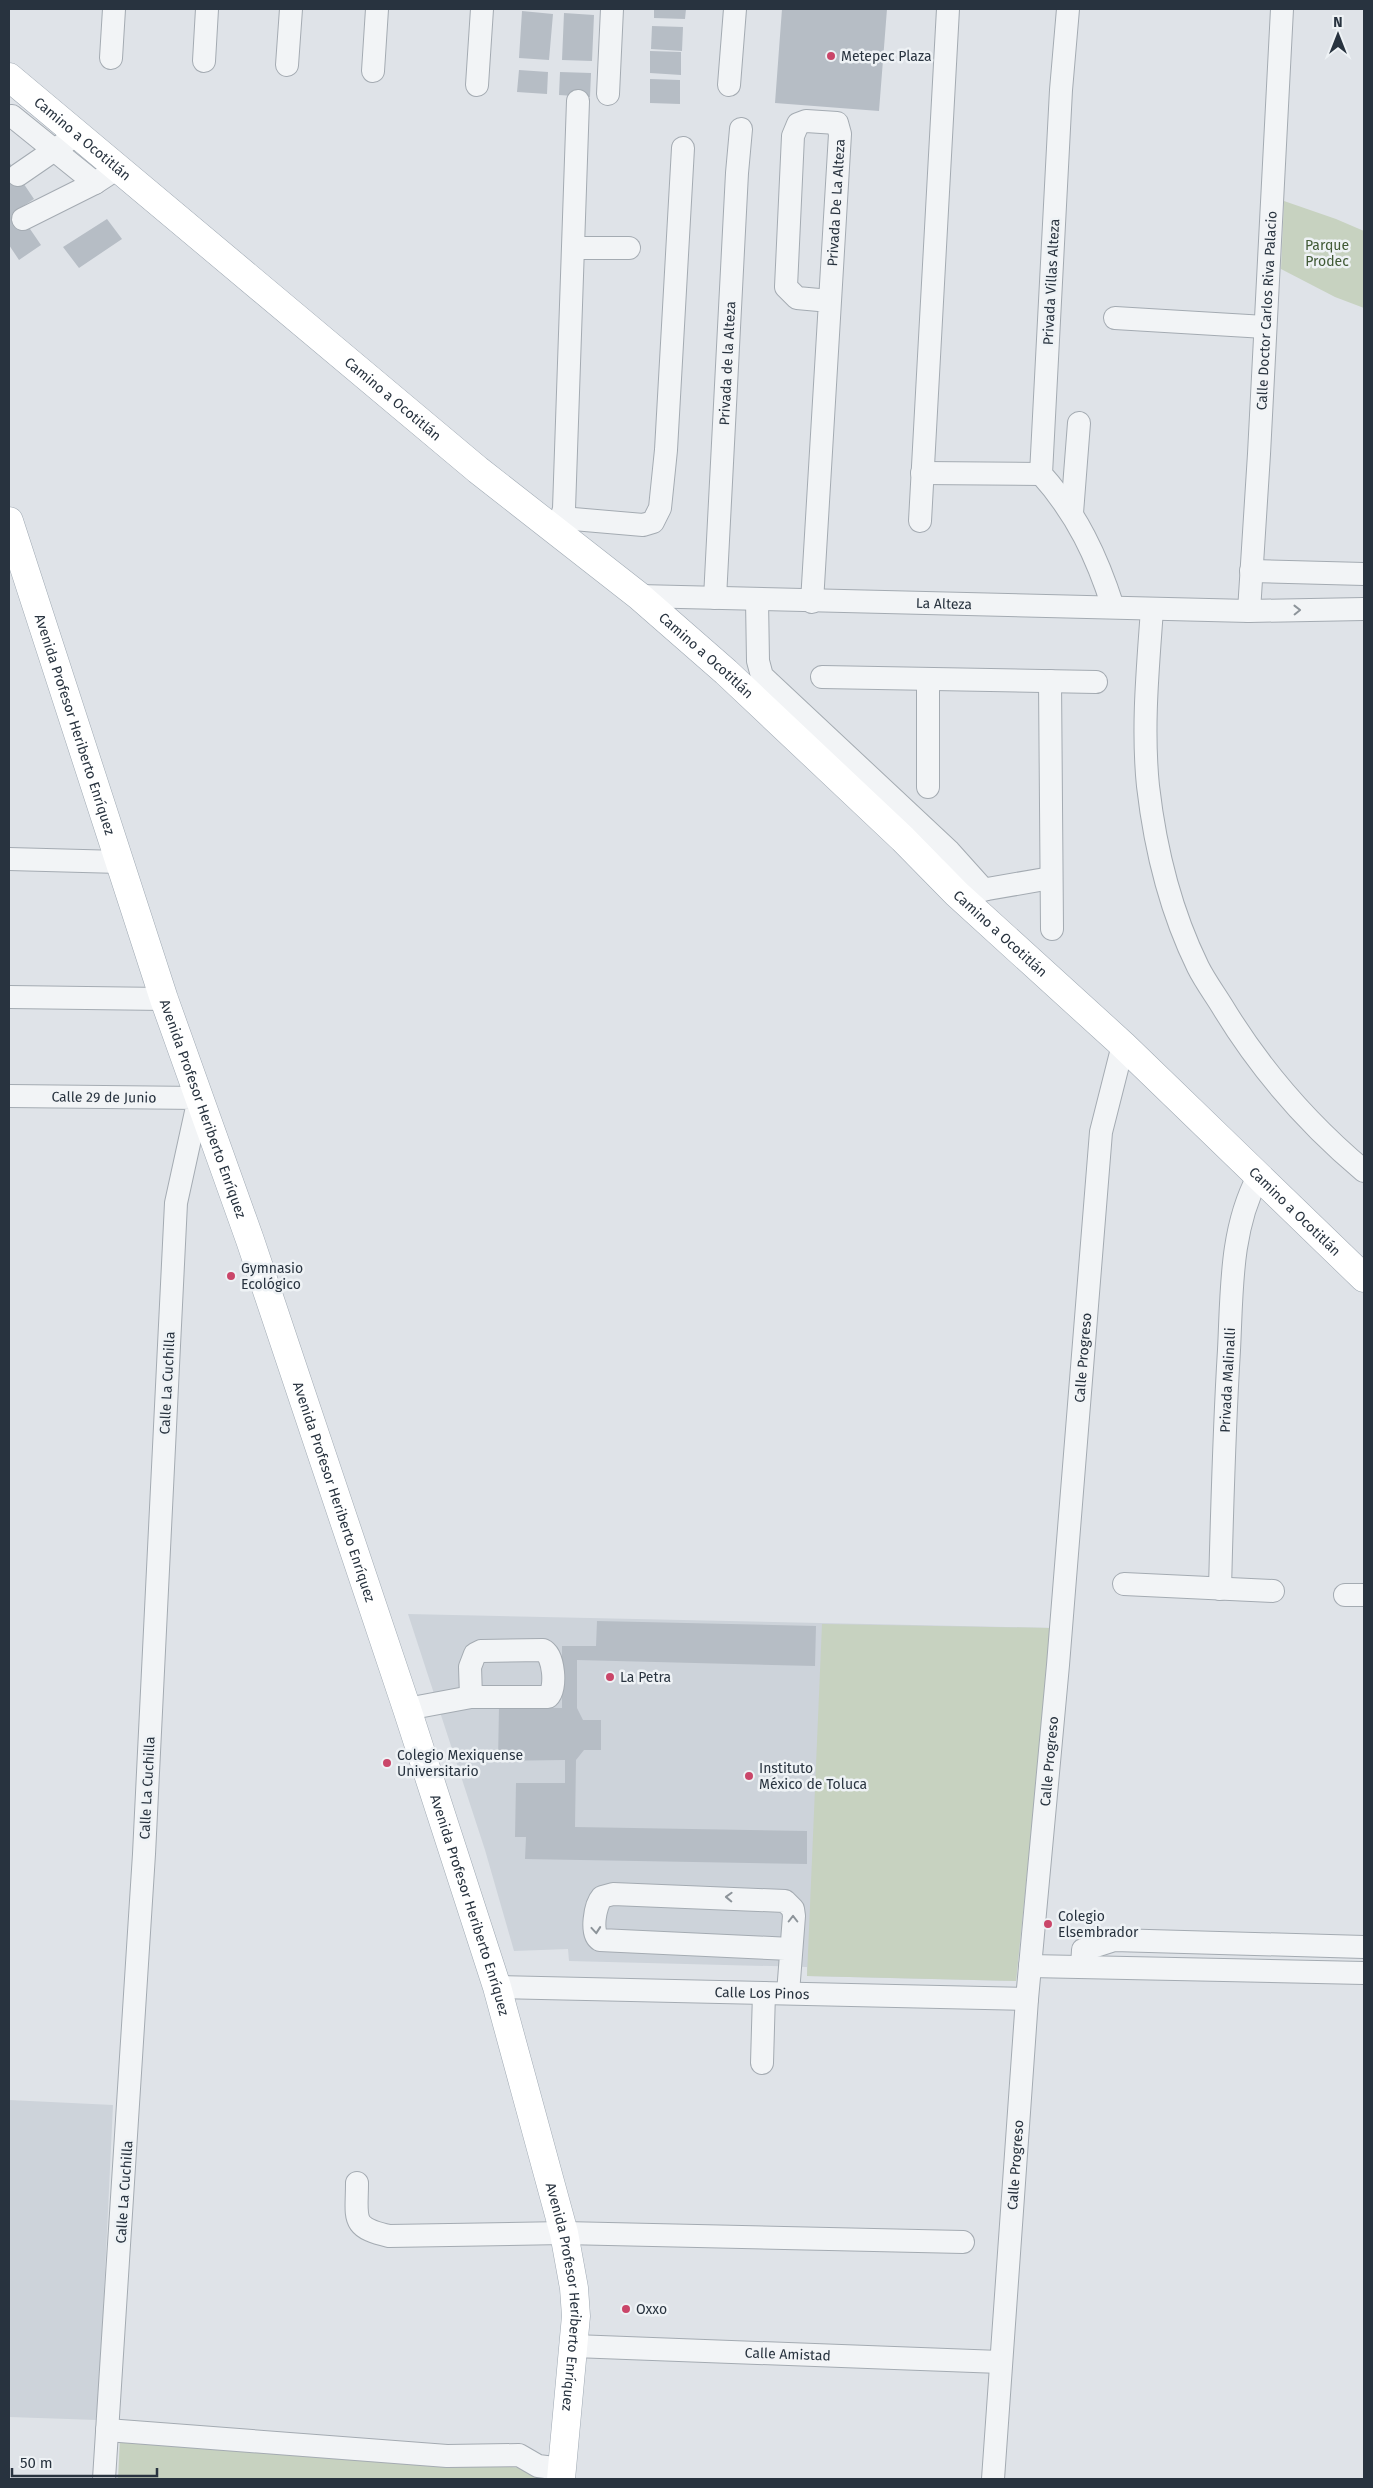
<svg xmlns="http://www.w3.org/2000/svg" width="1373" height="2488" viewBox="0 0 1373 2488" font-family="'Fira Sans',sans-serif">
<rect width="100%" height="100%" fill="#dfe3e8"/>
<path fill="#cdd3da" d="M408,1614L1052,1628L1016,1981L807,1976V1967L569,1961L568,1949L514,1951L485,1850Z
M9,2100L113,2105L98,2420L9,2417Z"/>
<path fill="#c7d2c0" d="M1284,201L1336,219L1364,231V308L1335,297L1281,269Z
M822,1624L1052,1628L1016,1981L807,1976Z
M120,2437L538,2469L537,2479H118Z"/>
<path fill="#b6bdc5" d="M654,9H686L685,19L654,18Z
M782,9H887L879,111L775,103Z
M522,11L553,14L549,60L519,58Z
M564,13L594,15L592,61L562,60Z
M652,26L683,27L682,51L651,49Z
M650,51L681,52V75L650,73Z
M519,70L548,72L547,94L517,92Z
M560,72L591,73L590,97L559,95Z
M650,79L680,80V104L650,103Z
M9,162L34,199L17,210L41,245L19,260L9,245Z
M107,219L122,239L79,268L63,247Z
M597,1621L816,1626L815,1666L577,1660V1708L583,1720H601V1750H584L576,1760L575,1827L807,1831V1864L525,1859L526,1837H515L516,1783H565V1760L498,1761L499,1707L562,1708V1646H596Z"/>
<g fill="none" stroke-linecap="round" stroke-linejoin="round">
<defs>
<g id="minor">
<path d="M1068,9L1061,90L1041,474C1077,514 1097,557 1113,607"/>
<path d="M111,58L114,9"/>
<path d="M204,61L207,9"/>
<path d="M287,65L291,9"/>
<path d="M373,71L377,9"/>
<path d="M477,85L482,9"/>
<path d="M729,85L735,9"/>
<path d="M608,94L612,9"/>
<path d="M12,116L95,183"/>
<path d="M18,175L66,142"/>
<path d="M23,219L95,183L118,168"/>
<path d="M575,248H629"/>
<path d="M1115,318L1265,327"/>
<path d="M922,473L1041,474"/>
<path d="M1072,513L1079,423"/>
<path d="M562,518L643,525L653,522L660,508L666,450L683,148"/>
<path d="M920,521L948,9"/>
<path d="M557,531L564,509L578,101"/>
<path d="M1251,571L1364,574"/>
<path id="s1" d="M639,596L1249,611L1364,609"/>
<path id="s2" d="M715,598L737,173L741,129"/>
<path d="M757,600L758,661L762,676L949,851L984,890"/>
<path id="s3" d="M812,602L840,134L837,123L806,121L798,124L793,136L786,287L797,298L830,301"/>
<path d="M1152,609C1148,667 1142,727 1148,786C1155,847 1171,912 1198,967C1205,981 1214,993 1222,1006C1260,1069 1308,1124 1364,1171"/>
<path id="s4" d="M1249,611L1259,454L1282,9"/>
<path d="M822,677L1096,682"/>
<path d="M928,679V787"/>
<path d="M1050,681L1052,929"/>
<path d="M9,859L120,862"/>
<path d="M970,892L1051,878"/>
<path d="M9,997L164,999"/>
<path id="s5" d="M9,1096L199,1098L176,1203L144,1854L104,2479"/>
<path d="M1124,1584L1273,1591"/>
<path id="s6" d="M1220,1589C1222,1509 1224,1430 1229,1350C1232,1291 1230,1230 1258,1177"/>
<path d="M1345,1595H1364"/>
<path d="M407,1709L471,1697H548C557,1689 554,1655 543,1650L481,1651L475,1654L470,1667L471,1697"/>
<path d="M1030,1966L1364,1973"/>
<path d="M1082,1967L1083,1950L1114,1940L1364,1947"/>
<path id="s7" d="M497,1987L1027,1999"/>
<path d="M788,1993L794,1916L793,1909L785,1901L613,1894L602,1897C595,1905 590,1934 600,1940L791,1949"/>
<path d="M762,2063L764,1993"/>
<path d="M357,2183C357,2219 350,2227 389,2236L564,2233L963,2242"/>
<path id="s8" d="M574,2346L1000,2362"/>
<path d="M107,2430L447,2456L519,2455L538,2466L562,2469"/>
<path id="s9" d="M993,2479L1027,1999L1058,1665L1101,1132L1123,1045"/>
</g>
<g id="major">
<path id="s10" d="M9,77L478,470L639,596L726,672L903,839L957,894L1123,1045L1364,1278"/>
<path id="s11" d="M9,521L164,999L250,1240L407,1709L497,1987L564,2233L574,2288L576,2316L561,2479"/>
</g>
</defs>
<use href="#minor" stroke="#a4abb2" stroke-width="24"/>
<use href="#major" stroke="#9fa9b3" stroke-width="29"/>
<use href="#minor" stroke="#f2f4f6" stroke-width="22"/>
<use href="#major" stroke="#fff" stroke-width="28"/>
</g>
<defs><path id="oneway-chevron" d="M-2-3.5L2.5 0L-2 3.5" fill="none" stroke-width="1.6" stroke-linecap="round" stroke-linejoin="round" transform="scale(1.25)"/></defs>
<g stroke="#8d949a">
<use href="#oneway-chevron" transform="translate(1297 610) rotate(-1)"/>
<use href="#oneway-chevron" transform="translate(729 1897) rotate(-178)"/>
<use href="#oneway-chevron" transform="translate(793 1919) rotate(-90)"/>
<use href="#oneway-chevron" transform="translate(596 1930) rotate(85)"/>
</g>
<g fill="#ca4669" stroke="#eef2f5" stroke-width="2">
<circle cx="831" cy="56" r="5"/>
<circle cx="231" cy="1276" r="5"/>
<circle cx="610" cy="1677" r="5"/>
<circle cx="387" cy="1763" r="5"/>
<circle cx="749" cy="1776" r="5"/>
<circle cx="1048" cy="1924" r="5"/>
<circle cx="626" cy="2309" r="5"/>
</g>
<g text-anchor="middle" stroke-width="5" stroke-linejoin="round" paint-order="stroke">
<g font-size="14" fill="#28333f" stroke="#eef2f5" text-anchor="start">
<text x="841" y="61">Metepec Plaza</text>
<text x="241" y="1273">Gymnasio<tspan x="241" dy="16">Ecológico</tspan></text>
<text x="620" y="1682">La Petra</text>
<text x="397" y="1760">Colegio Mexiquense<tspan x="397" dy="16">Universitario</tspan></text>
<text x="759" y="1773">Instituto<tspan x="759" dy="16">México de Toluca</tspan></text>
<text x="1058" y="1921">Colegio<tspan x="1058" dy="16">Elsembrador</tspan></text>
<text x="636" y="2314">Oxxo</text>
</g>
<g font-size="14" fill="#28333f" stroke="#eef2f5">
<text dy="5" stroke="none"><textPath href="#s10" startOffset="96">Camino a Ocotitlán</textPath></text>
<text dy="5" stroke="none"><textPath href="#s3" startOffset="400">Privada De La Alteza</textPath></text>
<text transform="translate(1051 282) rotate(-87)" y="5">Privada Villas Alteza</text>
<text dy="5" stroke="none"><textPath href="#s4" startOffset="301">Calle Doctor Carlos Riva Palacio</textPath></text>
<text dy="5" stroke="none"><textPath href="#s2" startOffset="235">Privada de la Alteza</textPath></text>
<text dy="5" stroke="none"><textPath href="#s10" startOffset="501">Camino a Ocotitlán</textPath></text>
<text dy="5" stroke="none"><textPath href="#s1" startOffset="305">La Alteza</textPath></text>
<text dy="5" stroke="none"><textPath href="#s10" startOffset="906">Camino a Ocotitlán</textPath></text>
<text dy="5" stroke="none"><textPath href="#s11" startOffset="214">Avenida Profesor Heriberto Enríquez</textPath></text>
<text dy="5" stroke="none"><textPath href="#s10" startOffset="1311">Camino a Ocotitlán</textPath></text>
<text dy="5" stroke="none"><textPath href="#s5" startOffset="95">Calle 29 de Junio</textPath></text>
<text dy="5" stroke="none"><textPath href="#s11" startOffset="619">Avenida Profesor Heriberto Enríquez</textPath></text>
<text dy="5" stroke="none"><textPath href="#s10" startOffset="1716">Camino a Ocotitlán</textPath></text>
<text dy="5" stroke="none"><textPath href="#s9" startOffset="1125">Calle Progreso</textPath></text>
<text dy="5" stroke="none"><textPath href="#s6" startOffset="209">Privada Malinalli</textPath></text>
<text transform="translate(167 1383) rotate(-87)" y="5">Calle La Cuchilla</text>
<text dy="5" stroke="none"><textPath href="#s11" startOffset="1024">Avenida Profesor Heriberto Enríquez</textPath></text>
<text dy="5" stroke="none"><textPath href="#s9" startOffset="720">Calle Progreso</textPath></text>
<text transform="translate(147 1788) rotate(-87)" y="5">Calle La Cuchilla</text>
<text dy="5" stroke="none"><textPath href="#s11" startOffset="1459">Avenida Profesor Heriberto Enríquez</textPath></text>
<text dy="5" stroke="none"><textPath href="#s7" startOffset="265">Calle Los Pinos</textPath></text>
<text dy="5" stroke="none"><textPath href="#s9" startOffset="315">Calle Progreso</textPath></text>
<text transform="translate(124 2192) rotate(-86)" y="5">Calle La Cuchilla</text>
<text dy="5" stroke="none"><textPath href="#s11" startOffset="1864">Avenida Profesor Heriberto Enríquez</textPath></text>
<text dy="5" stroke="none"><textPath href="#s8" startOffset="214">Calle Amistad</textPath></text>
</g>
<g font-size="14" fill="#415a36" stroke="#eef2f5">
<text x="1327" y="250">Parque<tspan x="1327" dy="16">Prodec</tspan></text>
</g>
</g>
<rect width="1373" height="2488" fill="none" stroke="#28333f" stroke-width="20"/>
<g transform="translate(1338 35)" stroke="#eef2f5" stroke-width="4" paint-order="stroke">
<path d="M0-4L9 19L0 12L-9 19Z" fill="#28333f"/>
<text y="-8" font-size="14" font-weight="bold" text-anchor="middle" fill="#28333f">N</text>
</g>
<path d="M12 2468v8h145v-8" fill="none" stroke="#28333f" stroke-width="2.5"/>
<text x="20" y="2468" font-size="15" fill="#28333f" stroke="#eef2f5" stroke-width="4" paint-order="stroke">50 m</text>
</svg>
